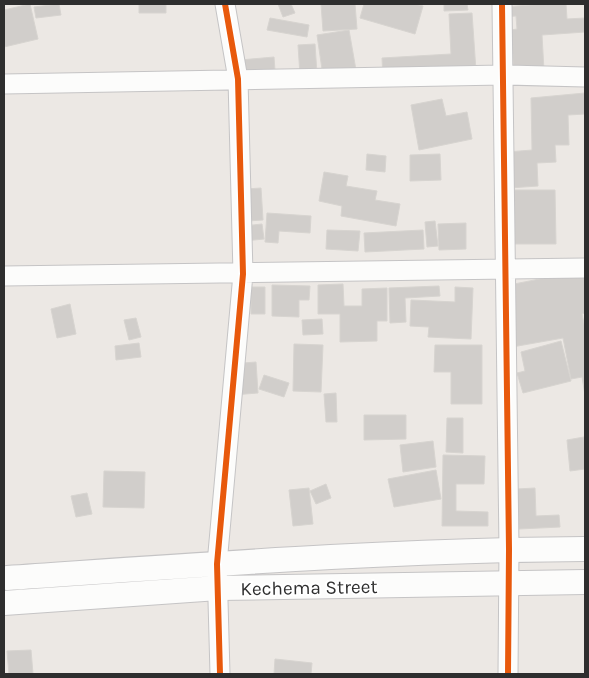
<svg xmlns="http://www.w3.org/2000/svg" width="589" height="678" viewBox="0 0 589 678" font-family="Karla,sans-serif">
<rect width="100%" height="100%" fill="#ece8e4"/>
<path fill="#d1cecb" stroke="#d7d4d0" d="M30,4L38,39L4,47V10Z
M59,4L61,15L36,18L34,7Z
M139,4H166V13H139Z
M278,4H291L295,13L283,17Z
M321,4H355L357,29L323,31Z
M364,4H414L423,6L415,34L360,18Z
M444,4H467L468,10L444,11Z
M543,4H566L567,19L585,18V32L542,35L544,71L514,73L511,30L517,29L516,16L503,17V7Z
M472,13L476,71L383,77L382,58L451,54L449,14Z
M270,18L309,25L307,37L267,30Z
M349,30L356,70L323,76L317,35Z
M315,44L317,74L300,75L298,45Z
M274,57L275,71L230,75L229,61Z
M585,93V114L568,115L569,145H555L556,162L537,163L538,186L509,188L507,152L532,150L531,98Z
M442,99L446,116L467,112L472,139L419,150L411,105Z
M367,154L386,156L385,172L366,170Z
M440,154L441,180L410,181V155Z
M324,172L348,176L346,186L377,191L375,200L400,204L396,226L341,216L342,206L319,201Z
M261,188L263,220L233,222L231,190Z
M510,190H555L556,244H510Z
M267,213L311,216L310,233L279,231L278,243L265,242Z
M435,221L438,246L427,247L425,222Z
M466,223V249L439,250L438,224Z
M262,224L264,239L235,242L234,227Z
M327,230L360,231L358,251L326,249Z
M423,230L424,249L365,252L364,233Z
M585,270V313L582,314L585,328V395L582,377L571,379L563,338L512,347L504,286Z
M343,284L344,306H362V289L387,288V321H377V341L340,342V314H318V285Z
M272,285L310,286L309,300H299V317L272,316Z
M439,286L440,296L405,298L406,322L390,323L389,288Z
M251,287H265V314H251Z
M455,287L473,288L471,339L428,337L429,327L410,326L411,300L455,302Z
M70,304L76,334L57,338L51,309Z
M136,318L141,337L129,340L124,320Z
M322,319L323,334L303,335L302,320Z
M561,341L571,381L523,393L517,373L525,371L521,352Z
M139,343L141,357L116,360L115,346Z
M294,344L323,345L321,392L293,391Z
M435,345H482V404H451V372H434Z
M256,362L258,393L233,395L230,364Z
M264,375L289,383L284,397L259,389Z
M336,393L337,422H326L324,394Z
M364,415H406V439L364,440Z
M447,418H463V453L446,452Z
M584,437L585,469L570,471L567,440Z
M433,441L436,467L403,472L400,445Z
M443,455L485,456L484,484H456V511L488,512V526H442Z
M436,470L441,499L394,507L388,479Z
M104,471L145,472L144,508L103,507Z
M326,484L331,498L316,504L310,491Z
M309,488L313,524L293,526L289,490Z
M535,488L536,516L559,515L560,527L519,529L517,489Z
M87,493L92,514L76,517L71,496Z
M31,650L33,674H9L7,651Z
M275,659L312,663L311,674H274Z"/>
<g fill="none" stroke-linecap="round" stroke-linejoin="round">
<defs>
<path id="minor" d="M502,4L509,549L508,674
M4,84L503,75L585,77
M4,276L585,268
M220,674L217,564L243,274L238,79L225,4"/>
<path id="tertiary" d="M7,578C199,565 392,550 585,549
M4,603L218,588L585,582"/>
</defs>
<use href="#minor" stroke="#c5c4c5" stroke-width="21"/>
<use href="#tertiary" stroke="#c5c4c5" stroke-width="26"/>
<use href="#minor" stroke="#fcfcfb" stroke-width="19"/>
<use href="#tertiary" stroke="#fcfcfb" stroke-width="24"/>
<defs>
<path id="cycleway" d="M502,4L509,549L508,674
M220,674L217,564L243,274L238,79L225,4"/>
</defs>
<use href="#cycleway" stroke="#fff" stroke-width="9"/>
<use href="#cycleway" stroke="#e8590c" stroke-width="6"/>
</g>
<g text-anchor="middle" stroke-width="4" stroke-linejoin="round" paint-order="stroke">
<g font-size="19" fill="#2e2e2e" stroke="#fff">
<text transform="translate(309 587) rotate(-1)" y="7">Kechema Street</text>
</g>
</g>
<rect width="589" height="678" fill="none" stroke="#2e2e2e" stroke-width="10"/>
</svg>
